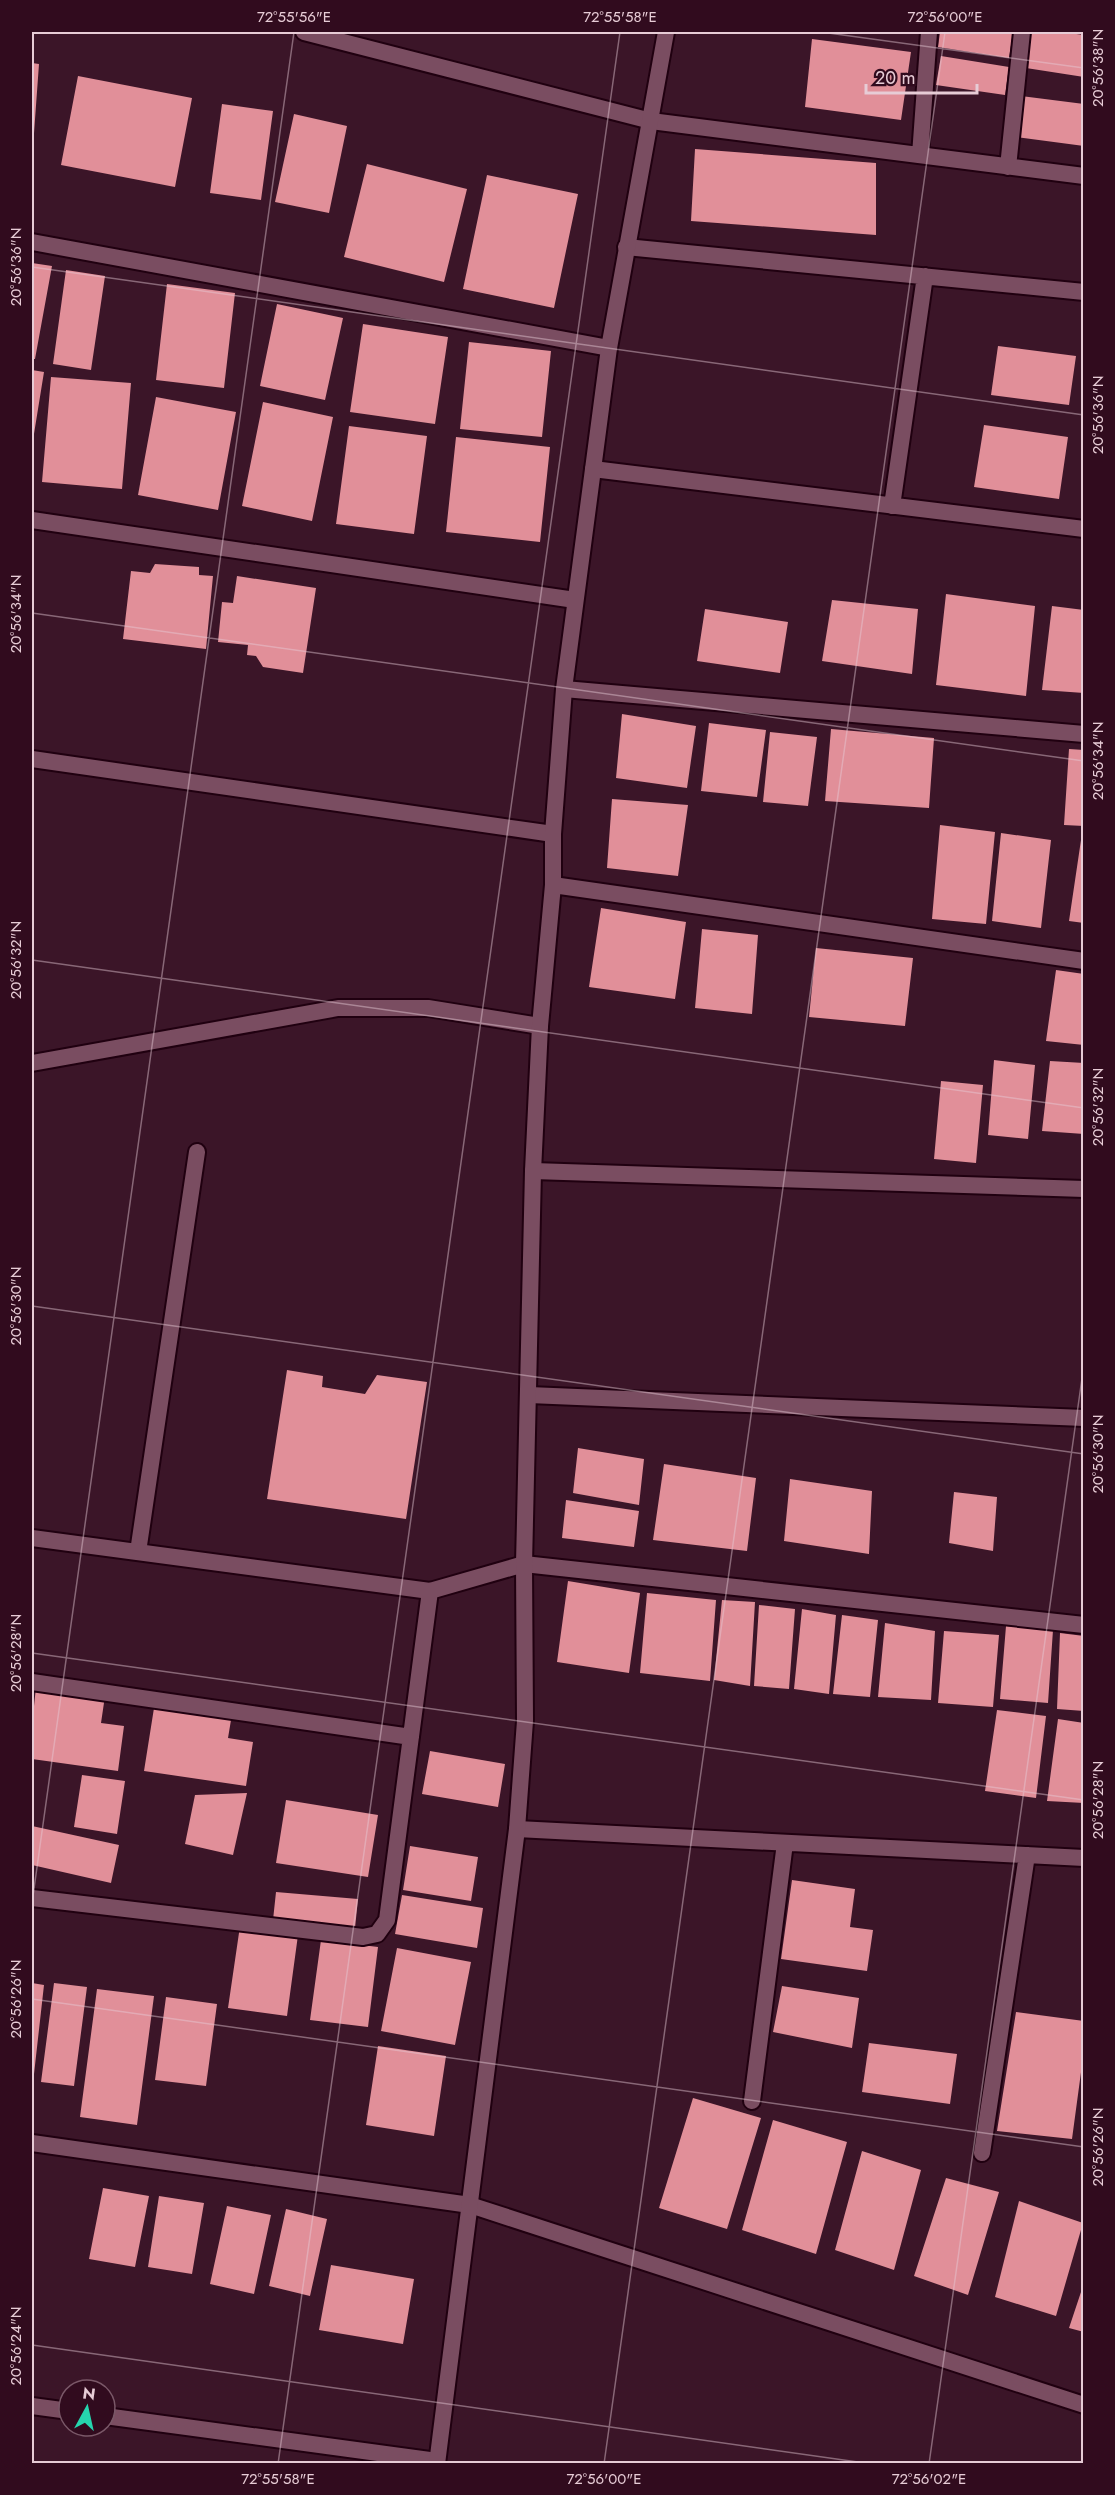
<svg xmlns="http://www.w3.org/2000/svg" width="1115" height="2495" viewBox="0 0 1115 2495" font-family="Jost,sans-serif">
<rect width="100%" height="100%" fill="#3b1528"/>
<path fill="#e18f99" d="M940,32H1013L1009,58L938,47Z
M1031,32H1061L1084,35V77L1026,68Z
M812,39L911,52L901,120L805,107Z
M941,56L1009,67L1005,95L936,85Z
M32,63L39,64L33,147H32Z
M78,76L192,98L175,187L61,165Z
M1021,96L1084,104V146L1016,137Z
M222,104L273,111L261,200L210,193Z
M294,114L347,126L329,213L275,202Z
M695,149L876,163V235L691,221Z
M367,164L467,189L444,282L344,257Z
M487,175L578,194L554,308L463,289Z
M32,263L52,266L35,359H32Z
M66,270L105,276L91,370L53,364Z
M167,284L235,293L224,388L156,380Z
M277,304L343,318L325,400L260,386Z
M363,324L448,337L435,424L350,412Z
M469,342L551,351L542,437L460,429Z
M998,346L1076,356L1069,405L991,395Z
M32,370L44,372L33,440H32Z
M51,377L131,383L122,489L42,482Z
M156,397L236,412L218,510L138,495Z
M263,402L333,417L312,521L242,506Z
M984,425L1068,437L1059,499L974,487Z
M349,426L427,436L414,534L336,524Z
M456,437L550,447L540,542L446,532Z
M155,564L199,567V575L213,576L206,649L123,639L131,571L150,573Z
M237,576L316,588L303,673L263,667L256,656L247,655L248,645L218,642L222,602L233,603Z
M946,594L1035,606L1026,696L936,685Z
M832,600L918,609L912,674L822,661Z
M1052,606L1084,610V693L1042,690Z
M705,609L788,622L780,673L697,661Z
M622,714L696,726L687,788L616,778Z
M709,723L766,730L757,797L701,791Z
M831,729L934,738L929,808L825,801Z
M770,732L817,737L808,806L763,802Z
M1069,749L1084,750V826L1064,825Z
M612,799L688,805L678,876L607,868Z
M940,825L995,832L986,924L932,919Z
M1001,833L1051,840L1041,928L992,921Z
M1081,840H1084V923L1069,921Z
M601,908L686,922L675,999L589,987Z
M702,929L758,935L752,1014L695,1008Z
M816,948L913,958L905,1026L809,1017Z
M1056,970L1084,974V1045L1046,1041Z
M994,1060L1035,1065L1028,1139L988,1135Z
M1050,1061L1084,1063V1134L1042,1131Z
M941,1081L983,1085L976,1163L934,1159Z
M287,1370L323,1376L322,1387L365,1394L377,1375L427,1382L406,1519L267,1499Z
M578,1448L644,1459L639,1505L573,1493Z
M664,1464L756,1478L747,1551L653,1540Z
M790,1479L872,1491L869,1554L784,1541Z
M954,1492L997,1497L993,1551L949,1543Z
M566,1500L639,1511L634,1547L562,1538Z
M568,1581L640,1593L629,1673L557,1662Z
M647,1593L716,1600L710,1681L640,1673Z
M722,1600L755,1602L750,1686L714,1680Z
M759,1605L795,1609L789,1689L754,1686Z
M802,1609L836,1615L829,1694L794,1689Z
M842,1615L878,1620L870,1697L833,1694Z
M885,1623L935,1631L931,1700L878,1697Z
M1006,1626L1053,1630L1048,1703L1000,1699Z
M944,1631L999,1635L993,1707L938,1703Z
M1060,1633L1084,1636V1711L1057,1709Z
M36,1687L105,1696L101,1723L124,1726L118,1771L32,1759V1725Z
M154,1708L231,1720L228,1738L253,1742L246,1786L144,1771Z
M997,1710L1046,1716L1036,1798L985,1791Z
M1058,1719L1084,1723V1803L1047,1801Z
M430,1751L505,1764L498,1807L422,1794Z
M82,1775L125,1781L117,1834L74,1827Z
M247,1793L233,1855L185,1844L195,1795Z
M286,1800L378,1815L368,1877L276,1863Z
M32,1826L119,1845L111,1883L32,1865Z
M410,1846L478,1857L471,1901L403,1890Z
M792,1880L855,1889L850,1927L873,1930L867,1971L781,1959Z
M276,1892L358,1899L355,1928L273,1920Z
M402,1895L483,1908L477,1948L395,1934Z
M240,1926L298,1935L287,2016L228,2008Z
M321,1940L378,1947L368,2027L310,2020Z
M397,1948L471,1962L455,2045L381,2031Z
M32,1983L44,1985L33,2083H32Z
M54,1983L87,1987L74,2086L41,2082Z
M782,1986L859,1998L852,2048L773,2032Z
M97,1989L154,1996L137,2125L80,2117Z
M166,1997L217,2004L206,2086L155,2080Z
M1016,2012L1084,2021V2050L1072,2139L997,2131Z
M869,2043L957,2054L950,2104L862,2092Z
M378,2046L446,2056L434,2136L366,2125Z
M693,2098L761,2118L727,2229L659,2208Z
M773,2120L847,2142L816,2254L742,2230Z
M862,2151L921,2170L894,2270L835,2250Z
M946,2178L999,2192L968,2295L914,2276Z
M103,2188L149,2196L135,2267L89,2259Z
M159,2196L204,2203L192,2274L148,2267Z
M1019,2201L1083,2223L1056,2316L995,2297Z
M227,2206L271,2215L254,2294L210,2284Z
M286,2209L327,2219L310,2296L269,2286Z
M331,2265L414,2279L403,2344L319,2330Z
M1084,2283V2332L1069,2328Z"/>
<g fill="none" stroke-linecap="round" stroke-linejoin="round">
<defs>
<path id="minor" d="M304,32L651,121L1084,176
M920,155L929,32
M1008,167L1022,32
M32,242L609,348
M626,247L1084,292
M593,469L1084,529
M892,506L925,276
M32,520L575,600
M564,689L1084,734
M32,759L553,834
M553,885L1084,961
M32,1063L338,1008H428L540,1026
M533,1171L1084,1189
M529,1395L1084,1418
M32,1538L430,1591L524,1564L1084,1625
M138,1552L197,1152
M32,1682L411,1737
M517,1829L1084,1858
M32,1898L363,1937L377,1934L387,1920L430,1591
M752,2101L785,1843
M32,2143L470,2205L1084,2405
M982,2153L1027,1855
M32,2406L69,2411
M105,2416L437,2461"/>
<path id="tertiary" d="M437,2464L517,1829L525,1721L524,1564L533,1171L540,1026L553,885V834L564,689L609,348L666,32"/>
</defs>
<use href="#minor" stroke="#200010" stroke-width="20"/>
<use href="#tertiary" stroke="#200010" stroke-width="20"/>
<use href="#minor" stroke="#7a4d61" stroke-width="16"/>
<use href="#tertiary" stroke="#7a4d61" stroke-width="16"/>
</g>
<path fill="none" stroke="#e7ccd6" stroke-width="1.5" stroke-opacity="0.45" d="M821,32L1084,68M32,267L1084,415M32,613L1084,761M32,960L1084,1108M32,1306L1084,1454M32,1653L1084,1800M32,1903L294,32M32,1999L1084,2147M32,2345L872,2464M278,2464L620,32M604,2464L945,32M929,2464L1084,1364"/>
<rect width="1115" height="2495" fill="none" stroke="#310b1e" stroke-width="66"/>
<g transform="translate(87 2408) rotate(8)"><circle r="28" fill="#310b1e" stroke="#7a5868" stroke-width="1.5"/>
<path d="M0-4.5L10 22L0 15L-10 22Z" fill="#26d5ae"/>
<text y="-9" font-size="16" font-weight="bold" text-anchor="middle" fill="#e7ccd6">N</text>
</g>
<path d="M866 84v9h111v-9" fill="none" stroke="#e7ccd6" stroke-width="3"/>
<text x="875" y="84" font-size="18" fill="#e7ccd6" stroke="#310b1e" stroke-width="4.5" paint-order="stroke">20 m</text>
<rect x="33" y="33" width="1049" height="2429" fill="none" stroke="#e7ccd6" stroke-width="2"/>
<g font-size="15" text-anchor="middle" fill="#e7ccd6">
<text x="294" y="22">72°55'56"E</text>
<text x="620" y="22">72°55'58"E</text>
<text x="945" y="22">72°56'00"E</text>
<text transform="translate(1098 68) rotate(-90)" y="5">20°56'38"N</text>
<text transform="translate(16 267) rotate(-90)" y="5">20°56'36"N</text>
<text transform="translate(1098 415) rotate(-90)" y="5">20°56'36"N</text>
<text transform="translate(16 614) rotate(-90)" y="5">20°56'34"N</text>
<text transform="translate(1098 761) rotate(-90)" y="5">20°56'34"N</text>
<text transform="translate(16 960) rotate(-90)" y="5">20°56'32"N</text>
<text transform="translate(1098 1107) rotate(-90)" y="5">20°56'32"N</text>
<text transform="translate(16 1306) rotate(-90)" y="5">20°56'30"N</text>
<text transform="translate(1098 1454) rotate(-90)" y="5">20°56'30"N</text>
<text transform="translate(16 1653) rotate(-90)" y="5">20°56'28"N</text>
<text transform="translate(1098 1800) rotate(-90)" y="5">20°56'28"N</text>
<text transform="translate(16 1999) rotate(-90)" y="5">20°56'26"N</text>
<text transform="translate(1098 2147) rotate(-90)" y="5">20°56'26"N</text>
<text transform="translate(16 2346) rotate(-90)" y="5">20°56'24"N</text>
<text x="278" y="2484">72°55'58"E</text>
<text x="604" y="2484">72°56'00"E</text>
<text x="929" y="2484">72°56'02"E</text>
</g>
</svg>
